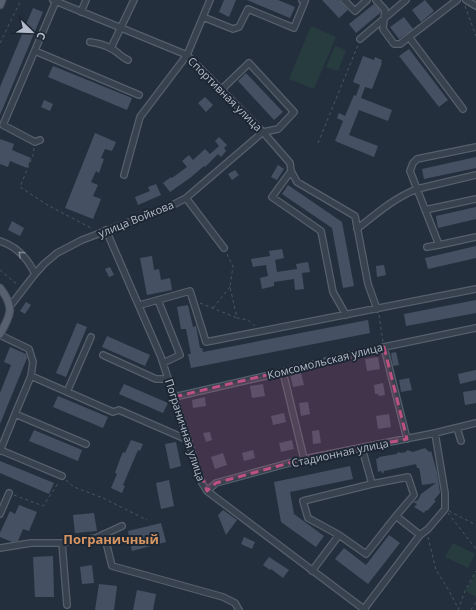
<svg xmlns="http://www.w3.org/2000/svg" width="476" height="610" viewBox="0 0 476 610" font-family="'Open Sans',sans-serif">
<rect width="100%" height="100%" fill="#242f3e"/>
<path fill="#263c3f" d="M311,26L336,37L314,89L289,79Z
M335,46L346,50L338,71L326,67Z
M453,543L475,554L468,568L445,557Z
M476,573V597L466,591Z"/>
<path fill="#455162" d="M224,0H236L229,17L219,12Z
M247,0H278L295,7L290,18Z
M322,0H339L348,10L339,18Z
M425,0L434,11L421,22L412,10Z
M374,4L381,11L380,13L356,33L349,24Z
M33,8L43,12L0,115V87Z
M404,17L413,29L399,39L390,27Z
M409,49L448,100L439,107L399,56Z
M363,56L374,60L375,57L382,60L381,63H382L372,89L365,87L361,98L392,110L388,121L359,110L349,135L378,146L374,157L335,141L343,121L337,118L339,113L345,116L354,95L356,96L360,85L353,82Z
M53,66L132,98L127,110L48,77Z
M246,73L283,112L274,120L238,81Z
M205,97L213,105L206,112L198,103Z
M44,100L53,104L50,111L41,107Z
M95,133L116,142L112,151L105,149L101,158L104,159L99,173L96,171L91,182L98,185L93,196L101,199L93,219L65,208Z
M219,137L227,145L224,148L226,151L221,157L218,154L205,167L204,166L190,178L170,192L163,183L171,177L172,178L187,167L182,161L189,155L193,160L205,149L210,154L219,146L215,141Z
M0,139L14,144L12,150L31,158L27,168L10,161L8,167L0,164Z
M476,157V168L424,179L422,169Z
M278,165L284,169L277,180L271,177Z
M235,170L239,175L232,180L228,174Z
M156,184L161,195L138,205L135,197L150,191L148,187Z
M288,185L342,222L354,286L343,288L332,228L282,194Z
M476,207V219L438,228L436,216Z
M12,221L24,228L20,236L8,230Z
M476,246V258L428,269L425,258Z
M282,249L284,258L275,260L277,272L297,269L296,264L308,262L310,272L302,273L304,289L295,290L294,279L274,282V286L262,289L260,278L268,276L266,265L253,267L251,259L270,256L269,251Z
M152,256L154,270L159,269L161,280L170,278L172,290L147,295L140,258Z
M384,265L386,275L377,277L376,266Z
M110,267L114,275L109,277L105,269Z
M476,300V313L406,326L404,314Z
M26,302L31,305L25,314L20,311Z
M188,305L193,327L196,326L200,348H202L203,352L368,320L370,333L191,368L188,354H191L186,329H181L177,307Z
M77,323L87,327L66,377L56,373Z
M107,336L150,355L145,366L102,347Z
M10,347L26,354L27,358L0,424V393L11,365L4,362Z
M396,352L399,365L393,366L391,353Z
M378,357L380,369L367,371L365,359Z
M476,370V380L460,384L458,374Z
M301,373L304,385L293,387L290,375Z
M409,378L412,390L401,392L399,380Z
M383,383L385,395L379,396L378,394H375L374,385Z
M124,384L168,403L163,413L119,394Z
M263,384L265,396L252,398L250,386Z
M476,390V403L465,405L463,392Z
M58,396L108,417L103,428L53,407Z
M205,397L206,406L193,408L192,400Z
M308,402L310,414L301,416L299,403Z
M284,413L286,422L273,425L271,416Z
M389,414L391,427L378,429L376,416Z
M34,430L82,450L78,461L29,441Z
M319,430L321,443L313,444L312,431Z
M210,432L212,440L206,442L203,433Z
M131,440L143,444L140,451L138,450L123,485L125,486L122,493L111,488L117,474L115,473L120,459L123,452L125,453Z
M292,440L294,449L281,452L279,443Z
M176,442L181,466L170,469L165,444Z
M425,448L429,452L431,451L437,472L440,493L434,500L436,501L427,511L426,510L424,513L414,507L417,504L413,502L418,500L421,494L436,483L422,485L420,472L419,468H417L416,464L384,471L383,474L381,471L378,472L376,459L379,458V457L397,454L398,452L401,453L406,452L407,450L413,452Z
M253,450L255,458L244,461L242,453Z
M223,453L227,465L215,469L211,457Z
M0,461L54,483L49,494L0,473Z
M350,466L353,479L290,492L294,514L324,536L316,547L281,522L274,482Z
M169,480L174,506L161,509L156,483Z
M19,505L37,512L29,531L23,529L18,541L12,542L0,537V533L10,511L15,514Z
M223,510L237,520L226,535L218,515Z
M94,513L97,531L75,533L73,515Z
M161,523L166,542L132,551L128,531Z
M389,535L400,543L368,584L335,559L344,548L366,565Z
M244,537L255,542L252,549L241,544Z
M53,556L54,597H35L33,557Z
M269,557L289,570L283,578L271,569L270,570L263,565Z
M92,565L94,583L82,584L80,567Z
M99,584L117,586L114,610H95Z
M137,590L156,594L153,610H133Z"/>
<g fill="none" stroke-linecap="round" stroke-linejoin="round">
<defs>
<path id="minor" d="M53,0L187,55L263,132L290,163L291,171L297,182L355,216L368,284L377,309
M344,0L355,11L367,0
M376,0L385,10L383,29L394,44H400L409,37L463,109
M466,0L476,6
M81,12L86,0
M203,17L233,29L239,27L248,9L294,28L305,1L302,0
M409,37L457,0
M360,39L406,0
M90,42C97,43 105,45 112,49C118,52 121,57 128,60
M111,48L134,0
M35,51L139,95
M40,140L35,142L3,125L56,1
M291,171L272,197L321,231L333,292L346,315
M124,175L140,117L187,55L210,0
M476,175L417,189L439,245L476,237
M186,198L224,248
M425,210L476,199
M357,229C376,214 394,198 417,189L410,171L413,163L417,159L476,147
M106,230L161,357L202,483L207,491L365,610
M0,241C16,246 28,259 35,274
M427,247L439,245
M158,300L180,355L163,363
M11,305L35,274L44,264L57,253L82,240L169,207L186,198L263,132L278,129L294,112L249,63L221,90
M140,305L190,291L206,342L476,289
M0,335L29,349L33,362L31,376L15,414L86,444
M384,347L407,439
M103,355L156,379H168
M283,372L304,459
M31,376L113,412L119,410L188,440
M67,392L91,337
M174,397L283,372L384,347L476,328
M457,428L461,441
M362,448L372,484L408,477L414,495L396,516L420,535
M0,450L62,476
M0,451L15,414
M207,491L216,483L304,459L435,433L476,423
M0,514L9,493
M104,534L112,566L223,597L235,603L239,610
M339,535L308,518L303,501L372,484
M62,543L67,605
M0,548L31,543H62L96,538L122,526
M312,571L339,535L366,554L396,516
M364,609L420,535L428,529L445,509V493L435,433"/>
<path id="major" d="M0,5L2,0
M0,288C15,307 11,315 0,334"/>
</defs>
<use href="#minor" stroke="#565f6c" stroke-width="8"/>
<use href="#major" stroke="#414a57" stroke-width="9"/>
<path stroke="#44595c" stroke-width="1" stroke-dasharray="3 3" stroke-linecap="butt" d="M465,6L476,36
M0,43L21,0
M318,143L358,45
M34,148L33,155L20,187L49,206L93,229
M227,254L233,266L230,287L237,318L248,320L255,326
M0,270L18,285
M200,303L237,318
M213,308L230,287
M379,315L383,342
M66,480L74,487L103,498L147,520
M14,495L43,506L59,482
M449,511L476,525
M448,513L476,549
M428,537L436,570L448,589L458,608
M458,610L465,591L476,571
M471,610L476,602"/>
<use href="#minor" stroke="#38414e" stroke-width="5.5"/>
<use href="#major" stroke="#56606e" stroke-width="7"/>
</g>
<defs><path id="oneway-chevron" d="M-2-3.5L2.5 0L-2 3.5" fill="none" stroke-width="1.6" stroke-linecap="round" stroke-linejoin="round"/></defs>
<use stroke="#7c8592" href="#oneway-chevron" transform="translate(21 254) rotate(-137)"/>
<path fill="#bd5182" fill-opacity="0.2" stroke="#bd5182" stroke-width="3" stroke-dasharray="8 5" stroke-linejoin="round" d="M384,347L407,439L304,459L216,483L207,491L174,397Z"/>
<g text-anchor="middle" stroke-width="4" stroke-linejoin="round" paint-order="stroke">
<g font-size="11" fill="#b4bcc9" stroke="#1d2633">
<text transform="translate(225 94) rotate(45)" y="4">Спортивная улица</text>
<text transform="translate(136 219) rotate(-22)" y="4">улица Войкова</text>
<text transform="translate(325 361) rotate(-14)" y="4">Комсомольская улица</text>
<text transform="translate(185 430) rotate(72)" y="4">Пограничная улица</text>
<text transform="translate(340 453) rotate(-12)" y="4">Стадионная улица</text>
</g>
<g font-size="13" font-weight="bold" fill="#d59563" stroke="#1d2633">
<text x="111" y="544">Пограничный</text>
</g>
</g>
<g transform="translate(32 32) rotate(113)" stroke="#1d2633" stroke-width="3" paint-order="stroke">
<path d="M0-3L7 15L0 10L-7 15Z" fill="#b4bcc9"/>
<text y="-6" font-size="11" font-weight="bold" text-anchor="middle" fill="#b4bcc9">С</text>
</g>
</svg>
